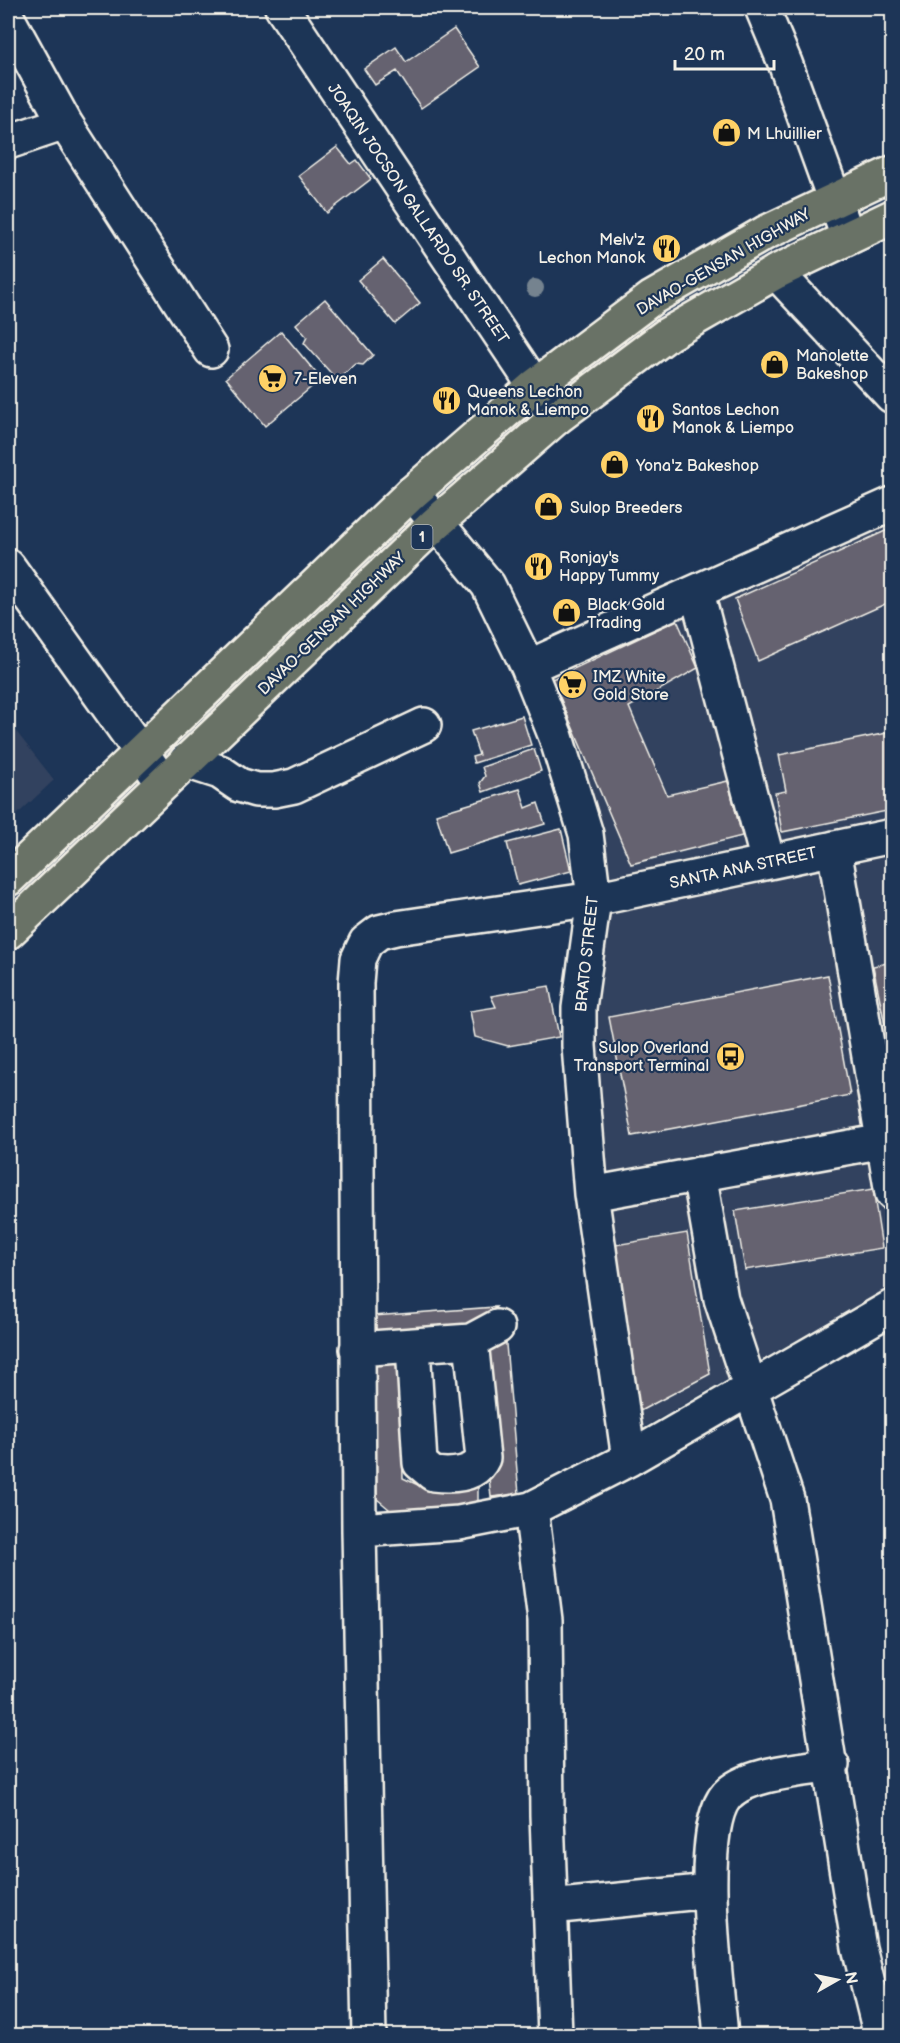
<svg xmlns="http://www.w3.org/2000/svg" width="900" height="2043" viewBox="0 0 900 2043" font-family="'Balsamiq Sans',sans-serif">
<rect width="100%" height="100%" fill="#1d3557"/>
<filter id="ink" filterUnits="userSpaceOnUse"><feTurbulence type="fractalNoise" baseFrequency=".0167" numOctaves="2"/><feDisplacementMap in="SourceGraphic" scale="12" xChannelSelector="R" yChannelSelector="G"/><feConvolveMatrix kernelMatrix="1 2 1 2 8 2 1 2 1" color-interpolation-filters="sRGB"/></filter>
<g filter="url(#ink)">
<path fill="#33425e" d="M892,512V1285L637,1431L610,1232L595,1041L594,1009L598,978L544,675Z
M8,721L54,780L8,823Z"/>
<path fill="#656270" stroke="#f4f1e8" stroke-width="1.5" d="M454,29L480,67L421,108L397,71L375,85L364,69L396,47L406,62Z
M337,147L351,164L357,160L371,179L327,213L299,176Z
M383,259L420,303L395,324L358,280Z
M325,299L373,355L363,365L356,364L337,380L304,343L307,337L296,324Z
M281,331L321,379L265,426L226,378Z
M892,528V601L758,661L735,599Z
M677,620L698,668L629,707L667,795L728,781L742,836L631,864L552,679Z
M522,716L531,745L474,763L472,757L479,755L471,731Z
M892,732V810L782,832L775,793L786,791L779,755Z
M534,749L541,771L483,792L480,783L485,776L482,767Z
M520,789L526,808L538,803L545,824L448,853L436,814Z
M561,829L571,871L518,885L507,843Z
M892,962V1054H891L873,966Z
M828,975L850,1095L632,1136L609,1017Z
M549,986L559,1037L508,1046L475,1037L470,1011L496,1007L491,996Z
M873,1189L882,1248L745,1270L735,1211Z
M687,1233L710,1374L640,1411L615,1245Z
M496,1307L470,1334L373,1341V1316Z
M505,1333L519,1494L491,1497L477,1359Z
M400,1355L403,1478L420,1486L478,1484V1512L395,1514L377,1499L374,1357Z"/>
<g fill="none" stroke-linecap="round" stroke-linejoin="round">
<defs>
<path id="minor" d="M282,8L556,418
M762,8L785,63L848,237
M8,19L65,123L211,350
M8,142L65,123
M776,272L892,396
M412,493L488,585L528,667L556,737L586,834L594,899L579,1008V1046L591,1194L629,1459
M8,566L163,783
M697,593L768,862
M528,667L892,504
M186,761L220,772L239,785L256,790H274L294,786L424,725
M834,848L892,1193
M699,1174L721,1299L787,1499L859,1948L881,2036
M591,1194L884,1141
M413,1346L420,1463L433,1474C450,1476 475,1476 483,1458L471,1341
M357,1349L471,1341L497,1327
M531,1509L545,1620L547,1815L555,2036
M359,1530L459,1523L531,1509L629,1459L892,1307
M550,1907L710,1891
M369,2036L359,1530L356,983L358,959L366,942L379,932L396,928L594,899L892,836
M721,2036C717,1986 695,1830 727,1795C747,1773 804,1770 832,1765"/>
<path id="highway" d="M8,879L412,493L535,386L652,298L765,233L892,173
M8,932L435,524L556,418L668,334L776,272L892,217"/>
</defs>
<use href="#minor" stroke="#f4f1e8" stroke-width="38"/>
<use href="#highway" stroke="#f4f1e8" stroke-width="38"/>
<use href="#minor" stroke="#1d3557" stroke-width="33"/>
<use href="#highway" stroke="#697266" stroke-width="33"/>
</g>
<circle fill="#75838f" cx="535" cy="288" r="9"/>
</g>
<defs>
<symbol id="shop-disc" viewBox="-11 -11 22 22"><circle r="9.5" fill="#ffd166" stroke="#1d3557"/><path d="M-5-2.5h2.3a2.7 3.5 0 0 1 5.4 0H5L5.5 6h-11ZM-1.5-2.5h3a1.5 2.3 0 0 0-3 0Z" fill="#111"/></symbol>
<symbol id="restaurant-disc" viewBox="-11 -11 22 22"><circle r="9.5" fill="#ffd166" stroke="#1d3557"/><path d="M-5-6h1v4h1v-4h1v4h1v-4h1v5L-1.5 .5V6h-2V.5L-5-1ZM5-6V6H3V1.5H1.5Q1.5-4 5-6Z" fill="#111"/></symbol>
<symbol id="supermarket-disc" viewBox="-11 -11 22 22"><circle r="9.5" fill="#ffd166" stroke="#1d3557"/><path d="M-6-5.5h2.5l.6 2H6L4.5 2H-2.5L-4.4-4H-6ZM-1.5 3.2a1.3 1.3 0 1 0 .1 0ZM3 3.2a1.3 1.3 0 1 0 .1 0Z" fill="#111"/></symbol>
<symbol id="bus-disc" viewBox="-11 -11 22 22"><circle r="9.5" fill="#ffd166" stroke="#1d3557"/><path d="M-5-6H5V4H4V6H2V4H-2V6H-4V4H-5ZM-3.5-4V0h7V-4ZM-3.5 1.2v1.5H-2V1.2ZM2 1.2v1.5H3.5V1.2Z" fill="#111"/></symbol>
</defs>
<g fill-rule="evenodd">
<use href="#shop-disc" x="710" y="116" width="33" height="33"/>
<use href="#restaurant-disc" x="650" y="232" width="33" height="33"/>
<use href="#shop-disc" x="758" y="348" width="33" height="33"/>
<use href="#supermarket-disc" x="256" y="362" width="33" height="33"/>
<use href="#restaurant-disc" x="430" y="384" width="33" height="33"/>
<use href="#restaurant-disc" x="634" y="402" width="33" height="33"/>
<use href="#shop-disc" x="598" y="448" width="33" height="33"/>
<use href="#shop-disc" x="532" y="490" width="33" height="33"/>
<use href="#restaurant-disc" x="522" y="550" width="33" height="33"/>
<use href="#shop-disc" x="550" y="596" width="33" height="33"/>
<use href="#supermarket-disc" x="556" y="668" width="33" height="33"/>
<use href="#bus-disc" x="714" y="1040" width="33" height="33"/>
</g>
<g text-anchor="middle" stroke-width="4.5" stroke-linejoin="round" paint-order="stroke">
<rect fill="#1d3557" stroke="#b4b9bc" stroke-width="1.5" x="411.5" y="525" width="21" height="24" rx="4.5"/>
<g font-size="15" font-weight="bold" fill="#f4f1e8">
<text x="422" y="542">1</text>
</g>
<g font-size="16" fill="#f4f1e8" stroke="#1d3557" text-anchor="start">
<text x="747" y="139">M Lhuillier</text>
<text x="645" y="245" text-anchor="end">Melv'z<tspan x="645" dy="18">Lechon Manok</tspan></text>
<text x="796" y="361">Manolette<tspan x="796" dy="18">Bakeshop</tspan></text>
<text x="294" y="384">7-Eleven</text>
<text x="467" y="397">Queens Lechon<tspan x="467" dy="18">Manok &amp; Liempo</tspan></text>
<text x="672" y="415">Santos Lechon<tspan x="672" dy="18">Manok &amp; Liempo</tspan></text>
<text x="636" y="471">Yona'z Bakeshop</text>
<text x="570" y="513">Sulop Breeders</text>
<text x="559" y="563">Ronjay's<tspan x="559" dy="18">Happy Tummy</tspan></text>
<text x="587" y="610">Black Gold<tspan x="587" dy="18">Trading</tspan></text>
<text x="593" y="682">IMZ White<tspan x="593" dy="18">Gold Store</tspan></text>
<text x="709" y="1053" text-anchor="end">Sulop Overland<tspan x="709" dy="18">Transport Terminal</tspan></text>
</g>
<g font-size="16" fill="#f4f1e8" stroke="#1d3557">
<text transform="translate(419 213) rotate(56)" y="6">JOAQIN JOCSON GALLARDO SR. STREET</text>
<text transform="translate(723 261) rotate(-30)" y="6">DAVAO-GENSAN HIGHWAY</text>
<text transform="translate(331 623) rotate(-44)" y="6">DAVAO-GENSAN HIGHWAY</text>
<text transform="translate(743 867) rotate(-12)" y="6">SANTA ANA STREET</text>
<text transform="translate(586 954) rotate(-84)" y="6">BRATO STREET</text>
</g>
</g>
<rect width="900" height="2043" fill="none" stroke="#1d3557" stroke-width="30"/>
<rect x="15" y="15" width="870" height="2013" fill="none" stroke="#f4f1e8" stroke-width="2" filter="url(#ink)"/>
<g transform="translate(837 1980) rotate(81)" stroke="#1d3557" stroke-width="4.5" paint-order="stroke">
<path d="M0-4.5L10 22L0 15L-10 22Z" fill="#f4f1e8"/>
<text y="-9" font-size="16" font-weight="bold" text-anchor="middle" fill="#f4f1e8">N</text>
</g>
<path d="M675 60v9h99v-9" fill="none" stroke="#f4f1e8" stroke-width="3"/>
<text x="684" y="60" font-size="18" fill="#f4f1e8" stroke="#1d3557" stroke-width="4.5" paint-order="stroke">20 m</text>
</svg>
